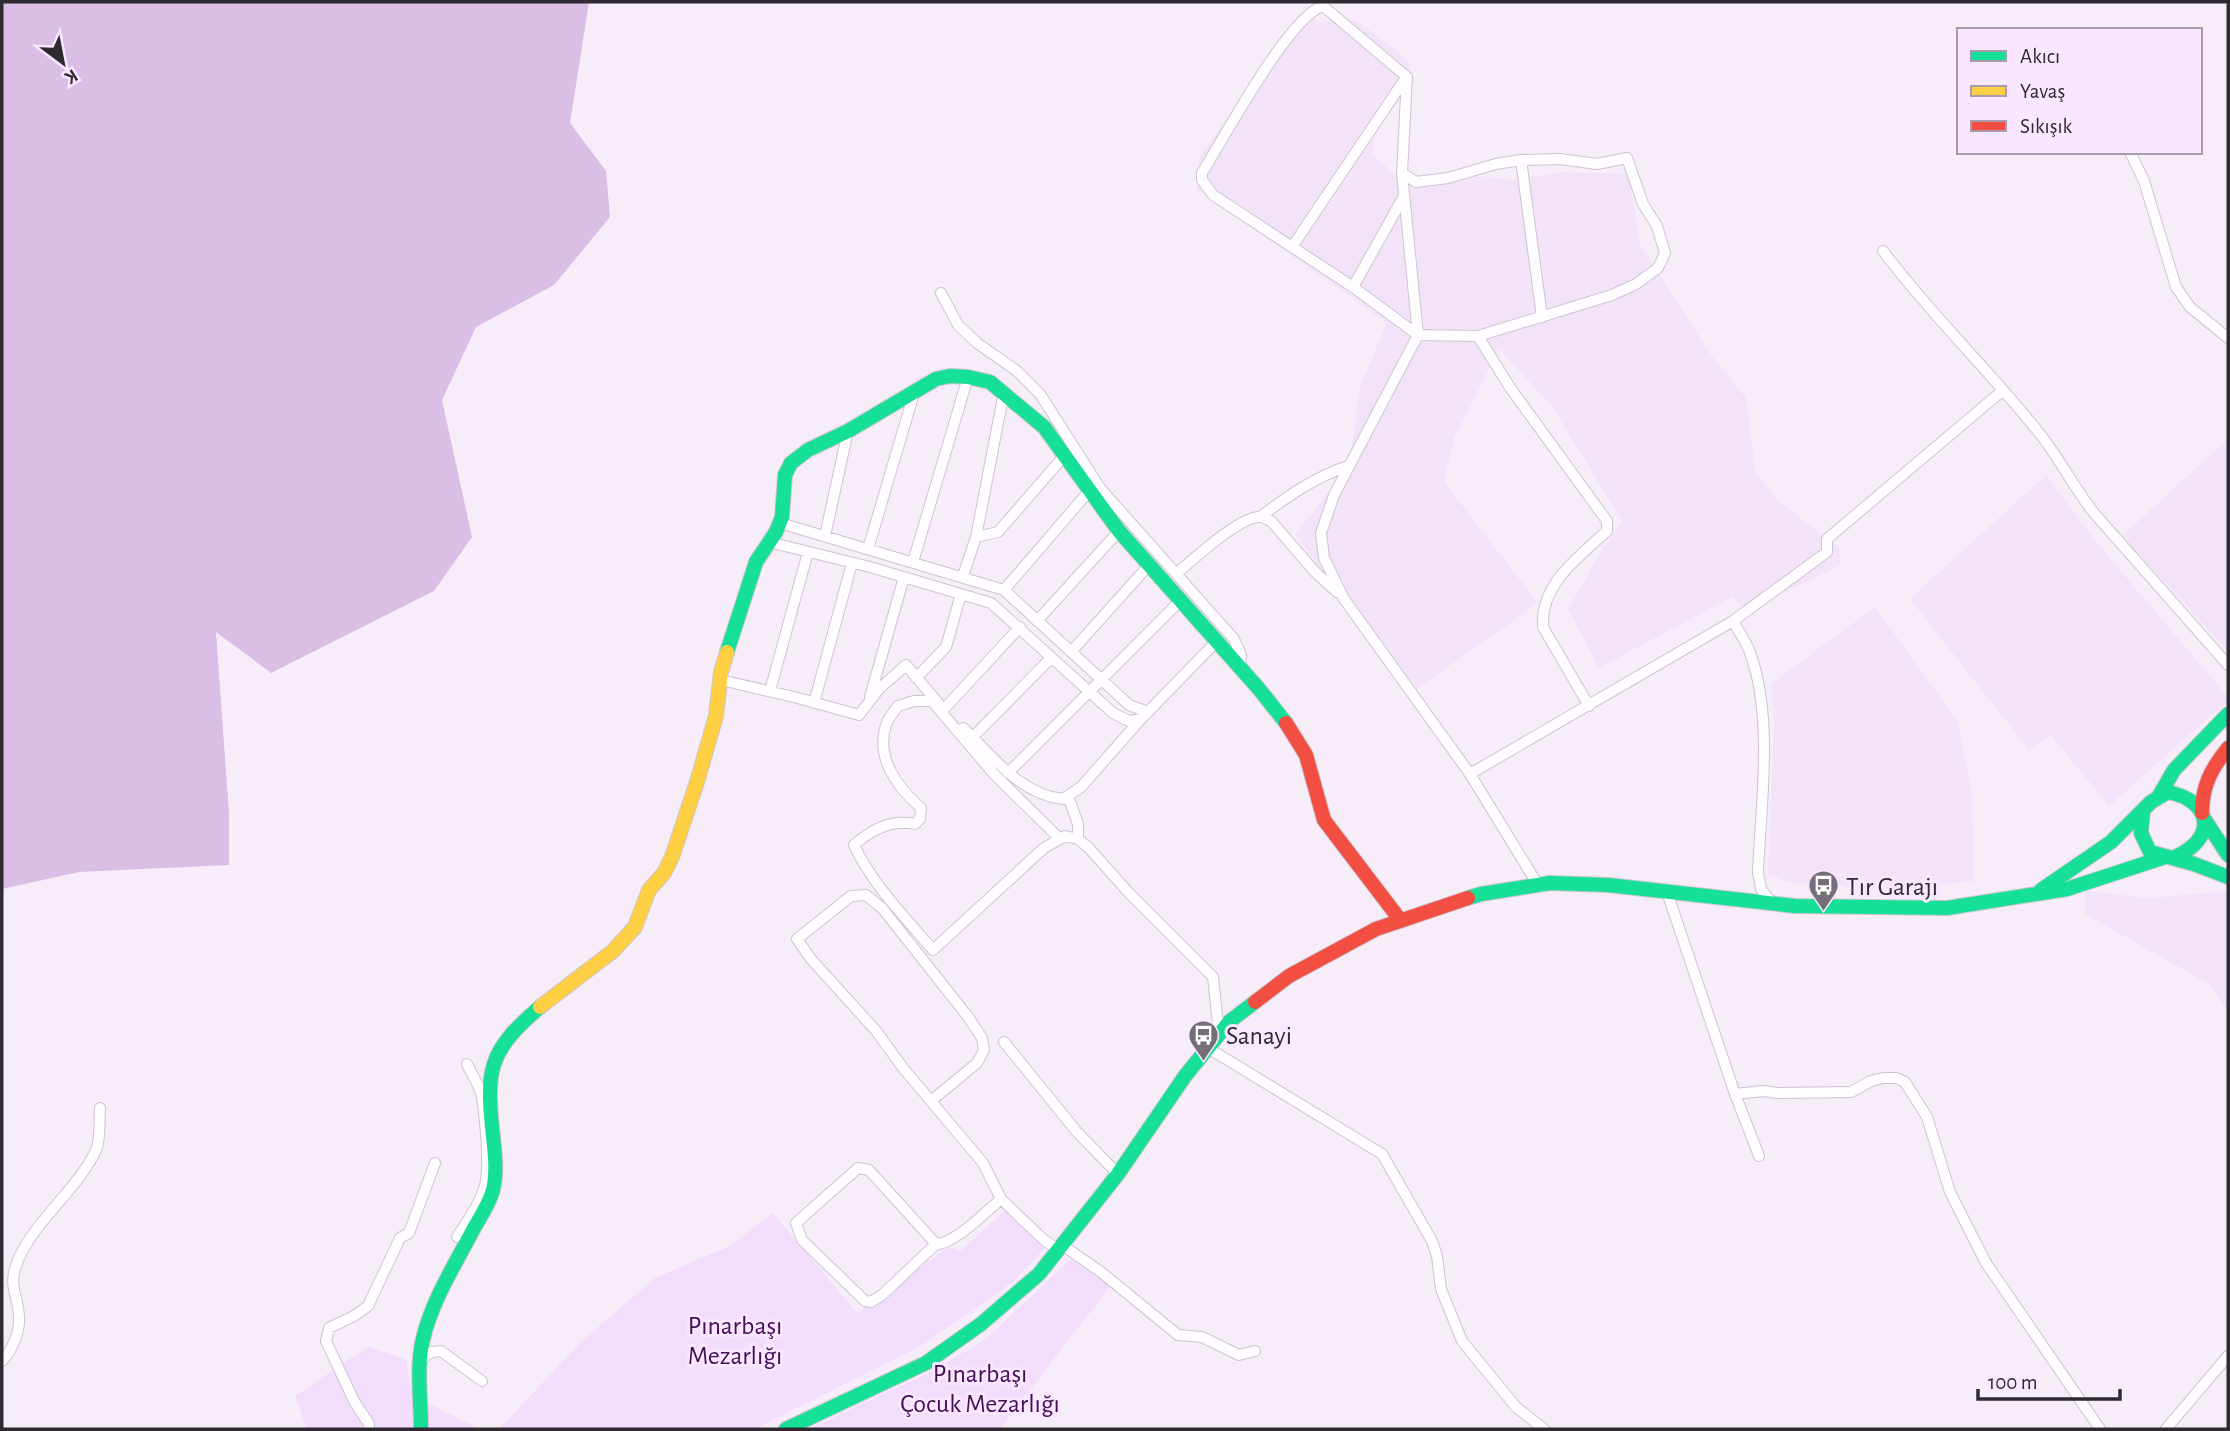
<svg xmlns="http://www.w3.org/2000/svg" width="2230" height="1431" viewBox="0 0 2230 1431" font-family="'Alegreya Sans',sans-serif">
<rect width="100%" height="100%" fill="#f6edf9"/>
<path fill="#f3e3f9" d="M1305,12L1318,22L1356,20L1407,59L1415,81L1375,131L1372,154L1411,189L1475,176L1515,180L1562,172L1629,174L1640,244L1711,355L1746,398L1755,471L1778,501L1839,547L1841,565L1746,611L1732,597L1599,668L1568,609L1601,552L1622,521L1552,406L1499,349L1454,439L1444,482L1538,603L1411,693L1295,534L1349,468L1360,386L1387,323L1197,189L1200,156Z
M2228,439V651L2122,536Z
M2046,475L2097,543L2228,697V701L2109,806L2051,735L2029,750L1910,599Z
M1875,607L1958,722L1972,796L1974,881L1896,889L1792,883L1768,875L1774,716L1771,684Z
M2085,891L2149,898L2228,891V1012L2209,984L2085,914Z"/>
<path fill="#f3ddfc" d="M1006,1210L1046,1247L1013,1282L919,1347L755,1429H499L582,1341L655,1278L730,1246L773,1213L857,1313L949,1247L960,1251Z
M1075,1255L1111,1285L1000,1429H809L924,1375L986,1339Z
M368,1347L406,1359L412,1395L480,1429H307L295,1396Z"/>
<path fill="#dabee6" d="M2,2H589L570,123L606,171L610,217L554,285L476,327L442,400L472,537L434,591L271,673L216,632L229,813V865L79,872L2,889Z"/>
<g fill="none" stroke-linecap="round" stroke-linejoin="round">
<defs>
<path id="street" d="M1323,6L1407,77L1402,173L1416,182L1448,178L1496,164L1521,160L1560,159L1597,164L1627,158L1643,204L1657,226L1665,253L1658,268L1636,284L1612,295L1478,336L1418,335L1353,287L1213,195L1202,180V173C1224,138 1289,16 1323,6Z
M2130,152L2144,181L2176,287L2190,307L2228,338
M1521,160L1542,317
M1402,173L1418,335L1334,495L1321,533L1324,558L1344,599L1470,774L1538,885
M1292,247L1405,79
M1883,251C1931,315 1990,371 2040,434C2060,459 2074,488 2094,513L2228,665
M1353,287L1404,196
M941,293L958,325L977,343L1017,371L1040,394L1100,488L1234,639L1241,655L1240,667
M1478,336L1509,386L1607,521V531C1579,557 1540,584 1543,627L1589,706
M1260,517C1288,496 1315,477 1348,466
M780,523L1004,590L1129,705L1148,712
M825,536L848,431
M976,537L998,532L1065,455
M769,542L870,567L991,603L1113,713L1129,721L1141,719
M868,549L915,390
M913,562L968,377
M1177,573C1194,559 1240,516 1260,517C1264,517 1267,520 1271,521L1315,572L1337,592
M963,576L976,537L1004,392
M1004,590L1090,490
M1037,621L1119,531
M1733,621L1827,552V539L2002,391
M1071,652L1149,565
M916,678L946,647L961,594
M721,680L794,697L859,715L879,689L906,665L939,704
M770,691L808,552
M870,697L904,577
M814,703L852,563
M944,709L1020,627
M963,728C992,755 1020,795 1063,799L1081,787L1141,719L1217,641
M973,737L1051,658
M1008,773L1180,601
M1470,774L1733,621C1738,631 1745,640 1749,650C1774,714 1761,804 1758,872L1761,889L1773,904
M1068,796L1078,824V839
M1060,839L993,773L932,701H914L898,706C894,712 888,718 886,725C875,758 898,788 921,808L920,819L915,824C892,819 872,829 854,845C872,884 905,917 933,950L1044,848L1065,836L1078,839L1088,847L1129,893L1213,977L1219,1034
M1667,892L1735,1094L1759,1156
M1004,1042L1077,1132L1118,1174
M1208,1048L1382,1154L1432,1241L1437,1256L1441,1289L1462,1341L1516,1407L1544,1429
M1735,1094L1763,1091L1778,1093L1851,1092L1871,1081L1883,1078H1896L1905,1082L1927,1117L1950,1192L1986,1263L2100,1429
M931,1101L977,1063L984,1050L982,1038L969,1018L882,908L866,895L851,896L797,939L811,959L877,1032L903,1068L983,1163L1001,1199L1044,1240L1059,1250
M457,1237C467,1221 480,1204 485,1185C490,1165 485,1113 481,1093C478,1083 471,1073 467,1064
M936,1244L869,1170L858,1168L796,1223L802,1240L865,1301L871,1302L882,1295L936,1244C953,1245 987,1211 1001,1199
M1062,1245L1101,1272L1178,1335L1202,1337L1239,1355L1255,1351
M421,1359L432,1352L441,1351L482,1381
M2,1361C12,1351 20,1332 19,1317C18,1293 7,1287 18,1260C36,1219 78,1189 96,1150C101,1139 99,1120 100,1108
M369,1429V1424L354,1401L326,1341L329,1328L354,1316L368,1306L400,1238L409,1233L435,1163
M2166,1429L2228,1356"/>
<path id="fast" d="M727,652L756,562L776,532L782,517L785,475L791,463L808,450L848,431L936,379L950,376L968,377L990,382L1044,427L1119,531L1259,689L1286,723
M2159,796L2174,770L2228,714
M2143,812L2141,833L2150,852L2194,864L2228,877
M2205,820L2228,855
M2041,890L2111,842L2151,802L2168,792C2213,801 2217,839 2175,857
M1468,898L1481,894L1550,883L1608,885L1795,906L1947,908L2067,889L2165,857
M421,1429C421,1400 416,1368 423,1339C432,1300 456,1263 474,1228C481,1216 489,1204 493,1190C497,1173 495,1154 493,1137C486,1071 487,1052 540,1007
M786,1429L926,1363L981,1324L1039,1274L1118,1174L1185,1076L1230,1021L1255,1002"/>
<path id="slow" d="M540,1007L613,951L635,927L649,890L664,873L672,857L697,782L716,716L721,672L727,652"/>
<path id="jam" d="M1286,723L1306,755L1324,820L1401,921
M2202,813C2202,786 2211,769 2228,748
M1255,1002L1289,976L1376,929L1468,898"/>
</defs>
<use href="#street" stroke="#ccc5cf" stroke-width="12"/>
<use href="#fast" stroke="#ccc5cf" stroke-width="16"/>
<use href="#slow" stroke="#ccc5cf" stroke-width="16"/>
<use href="#jam" stroke="#ccc5cf" stroke-width="16"/>
<use href="#street" stroke="#fefcfe" stroke-width="10"/>
<use href="#fast" stroke="#16e098" stroke-width="14"/>
<use href="#slow" stroke="#ffcf43" stroke-width="14"/>
<use href="#jam" stroke="#f24e42" stroke-width="14"/>
</g>
<defs>
<symbol id="bus-pin" viewBox="-11 -11 22 30"><path d="M0 17L-7.5 6A9.5 9.5 0 1 1 7.5 6Z" fill="#756e78" stroke="#f8e7ff"/><path d="M-5-6H5V4H4V6H2V4H-2V6H-4V4H-5ZM-3.5-4V0h7V-4ZM-3.5 1.2v1.5H-2V1.2ZM2 1.2v1.5H3.5V1.2Z" fill="#fff"/></symbol>
</defs>
<g fill-rule="evenodd">
<use href="#bus-pin" x="1806" y="868" width="35" height="47"/>
<use href="#bus-pin" x="1186" y="1018" width="35" height="47"/>
</g>
<g text-anchor="middle" stroke-width="6" stroke-linejoin="round" paint-order="stroke">
<g font-size="26" fill="#2f2932" stroke="#f8e7ff" text-anchor="start">
<text x="1846" y="895">Tır Garajı</text>
<text x="1226" y="1044">Sanayi</text>
</g>
<g font-size="26" fill="#460c58" stroke="#f8e7ff">
<text x="735" y="1334">Pınarbaşı<tspan x="735" dy="30">Mezarlığı</tspan></text>
<text x="980" y="1382">Pınarbaşı<tspan x="980" dy="30">Çocuk Mezarlığı</tspan></text>
</g>
</g>
<rect width="2230" height="1431" fill="none" stroke="#2f2932" stroke-width="7"/>
<rect x="1957" y="28" width="245" height="126" fill="#f8e7ff" stroke="#a89bad" stroke-width="2"/>
<rect x="1971" y="51" width="35" height="10" fill="#16e098" stroke="#a89bad" stroke-width="2"/>
<text x="2020" y="63" font-size="21" fill="#2f2932">Akıcı</text>
<rect x="1971" y="86" width="35" height="10" fill="#ffcf43" stroke="#a89bad" stroke-width="2"/>
<text x="2020" y="98" font-size="21" fill="#2f2932">Yavaş</text>
<rect x="1971" y="121" width="35" height="10" fill="#f24e42" stroke="#a89bad" stroke-width="2"/>
<text x="2020" y="133" font-size="21" fill="#2f2932">Sıkışık</text>
<g transform="translate(63 63) rotate(148)" stroke="#f8e7ff" stroke-width="5" paint-order="stroke">
<path d="M0-5L12 26L0 18L-12 26Z" fill="#2f2932"/>
<text y="-10" font-size="19" font-weight="bold" text-anchor="middle" fill="#2f2932">K</text>
</g>
<path d="M1978 1389v10h142v-10" fill="none" stroke="#2f2932" stroke-width="3.5"/>
<text x="1988" y="1389" font-size="21" fill="#2f2932" stroke="#f8e7ff" stroke-width="5" paint-order="stroke">100 m</text>
</svg>
